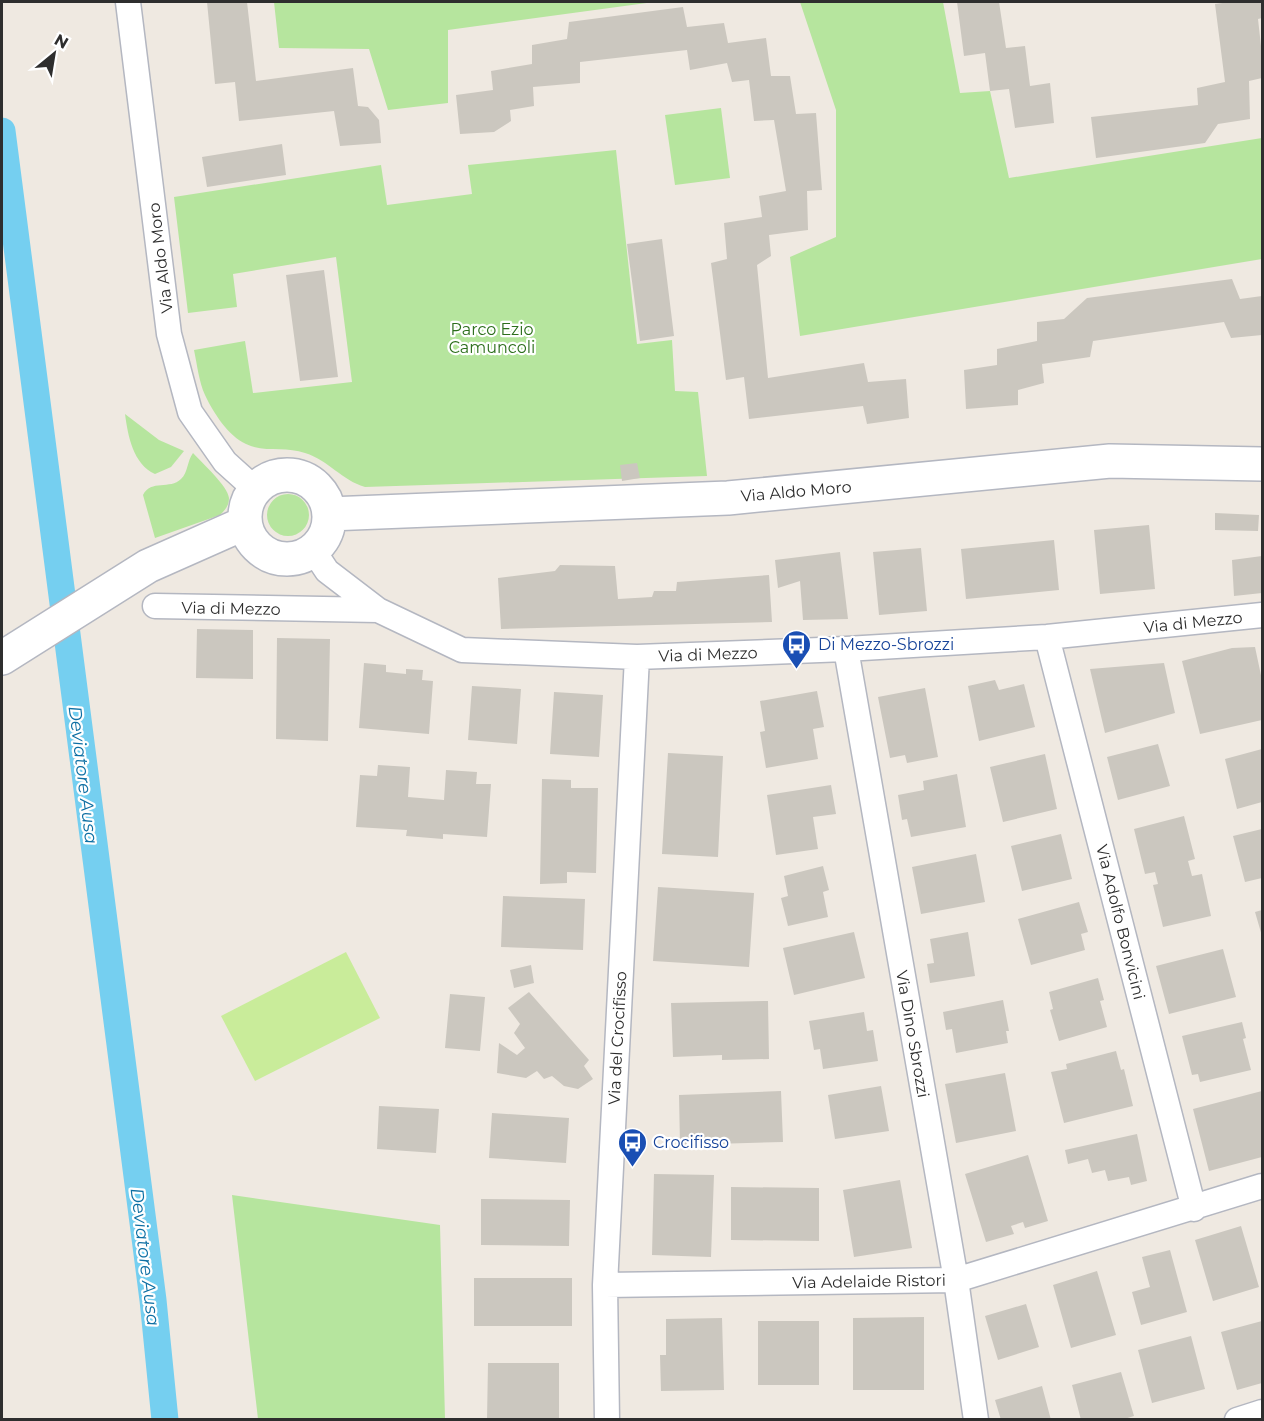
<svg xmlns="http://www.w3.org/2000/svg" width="1264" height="1421" viewBox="0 0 1264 1421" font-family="Montserrat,sans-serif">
<rect width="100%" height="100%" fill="#efe9e1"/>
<path fill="#b6e59e" d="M274,2H654L448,30V103L388,110L369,49L279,48Z
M800,2H943L960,93L990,91L1009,178L1262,138V259L800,336L790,257L836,237V110Z
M721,108L730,178L675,185L665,115Z
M616,150L637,344L672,340L675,391L698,392L707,476L365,487C341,480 330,461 305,453C286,446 264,453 246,444C228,436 213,412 205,395C199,382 197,364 194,350L245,341L253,393L352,382L336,257L233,274L237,307L188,313L174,197L381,165L387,205L472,194L468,165Z
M125,414L159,440L184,451L171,467L155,474C133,464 128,436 125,414Z
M193,453C202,463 228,486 229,498C229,506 225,510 220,515L155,538L143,495C151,479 170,490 181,479C188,473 187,461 193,453Z
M267 515a21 21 0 1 1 42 0a21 21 0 1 1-42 0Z
M232,1195L440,1225L445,1419H258Z"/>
<path fill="#c9ec9a" d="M346,952L380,1018L255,1081L221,1016Z"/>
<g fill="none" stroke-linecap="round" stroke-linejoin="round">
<path stroke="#75cff0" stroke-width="27" d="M2,131L153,1300L165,1420"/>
</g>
<path fill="#cbc7bf" d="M207,2H247L256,81L353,68L358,106L368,107L379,120L381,143L340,146L334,111L239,121L235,82L215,84Z
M957,2H999L1006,48L1025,46L1030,86L1050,83L1054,123L1015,128L1009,89L990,91L985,53L964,56Z
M1230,2H1262V18L1258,19L1262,55V78L1249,81L1250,119L1218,124L1205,143L1096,158L1091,117L1198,105L1197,88L1225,82L1215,4Z
M683,7L687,27L724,23L728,43L766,38L771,76H790L796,114L816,113L822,190L807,191L808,230L769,235L771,256L757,265L768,378L864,363L868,382L906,379L909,418L867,424L863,406L749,419L744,377L726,380L711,263L727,259L724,223L762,217L759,196L786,191L774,120L754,121L749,80L732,82L727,63L690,70L687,50L580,62V83L533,87L534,106L510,110L511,121L494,132L460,134L456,95L493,90L491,71L532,64V45L567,39L569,22Z
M282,144L286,175L207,187L202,157Z
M662,239L674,336L640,341L627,244Z
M324,270L338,377L300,381L286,275Z
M1232,279L1240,299L1262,296V335L1231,338L1224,322L1093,341L1090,357L1042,364L1044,383L1018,390V405L966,409L964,370L997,365V349L1037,341V322L1064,319L1087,298Z
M637,463L640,478L622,481L620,465Z
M1215,513L1259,515L1258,531L1215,530Z
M1149,525L1155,589L1100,594L1094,530Z
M1054,540L1059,590L966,599L961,549Z
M921,548L927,611L879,615L873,552Z
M840,552L848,619L803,620L800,581L778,588L775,560Z
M1262,556V593L1234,596L1232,560Z
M560,565L615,566L618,599L652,597L654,591H676L677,582L769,575L772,622L501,629L498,578L555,571Z
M197,629L253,630V679L196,678Z
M277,638L330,639L328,741L276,739Z
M1255,647L1262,680V720L1200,734L1182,661L1232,648Z
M364,663L386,665V672L406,674V669L423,670L422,680L433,681L429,734L359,728Z
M1164,663L1175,713L1105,733L1090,669Z
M995,680L999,690L1024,684L1035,727L979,741L968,686Z
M472,686L521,689L517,744L468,740Z
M925,688L938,757L907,763L905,755L890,758L878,697Z
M817,691L824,727L813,729L818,759L766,768L760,732L765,731L760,701Z
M554,692L603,695L599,757L550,754Z
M1158,744L1170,786L1118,800L1107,757Z
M1262,749V802L1237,809L1225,759Z
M668,753L723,756L718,857L662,854Z
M1045,754L1057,809L1003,822L990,767Z
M378,765L410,767L408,797L444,800L446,770L477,772L476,784H491L487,837L443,834V839L406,836L407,830L356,827L360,775L377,776Z
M957,774L966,827L911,837L907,819L902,820L898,795L924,790L923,781Z
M542,779L571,780V788H598L596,873L567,872V883L540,884Z
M831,785L836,814L813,817L818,849L776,855L767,795Z
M1184,816L1195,859L1188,861L1192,876L1202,874L1211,916L1163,927L1153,885L1158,884L1155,872L1145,874L1134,829Z
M1262,829V878L1245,882L1233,836Z
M1061,834L1072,879L1022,891L1011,846Z
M976,854L985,902L921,914L912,867Z
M823,866L829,890L823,892L828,917L788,926L781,898L788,896L784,876Z
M658,887L754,893L749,967L653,961Z
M503,896L585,899L583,950L501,947Z
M1079,902L1088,932L1081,934L1085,950L1031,965L1018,919Z
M1262,910V936L1255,912Z
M854,932L865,978L794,995L783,948Z
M968,932L975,976L930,983L927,964L934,963L930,939Z
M1223,949L1236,997L1169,1014L1156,966Z
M531,965L534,983L514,988L510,970Z
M1098,978L1104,1000L1100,1001L1107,1027L1059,1041L1050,1010L1053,1009L1049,992Z
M529,992L589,1060L584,1066L593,1079L578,1089L564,1086L552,1076L544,1079L537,1071L526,1078L497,1073L499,1043L517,1055L525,1048L514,1033L520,1024L508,1008Z
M450,994L485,997L480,1051L445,1048Z
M1003,1000L1009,1031H1006L1008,1043L956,1053L952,1029L946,1030L943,1012Z
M768,1001L769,1059L722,1060V1055L673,1057L671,1003Z
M864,1012L867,1031L873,1030L878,1061L823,1069L820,1049L814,1050L809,1021Z
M1242,1022L1246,1038L1243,1039L1251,1070L1200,1082L1198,1074L1192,1075L1182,1036Z
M1116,1051L1121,1070L1124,1069L1133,1106L1064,1123L1051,1072L1067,1069L1066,1064Z
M1005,1073L1016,1131L956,1143L945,1084Z
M881,1086L889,1131L835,1139L828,1095Z
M781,1091L783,1142L680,1145L679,1095Z
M1262,1091V1157L1209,1171L1193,1109Z
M379,1106L439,1109L436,1153L377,1149Z
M492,1113L569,1118L566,1163L489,1158Z
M1137,1134L1147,1181L1131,1185L1129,1177L1108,1181L1105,1170L1092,1173L1088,1159L1068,1164L1065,1150Z
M1028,1155L1048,1221L1025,1228L1023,1222L1011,1226L1014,1234L986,1242L965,1174Z
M654,1174L714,1175L711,1257L652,1255Z
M900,1180L912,1248L854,1257L843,1190Z
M731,1187L819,1188V1241L731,1240Z
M481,1199L570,1200L569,1246L481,1245Z
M1241,1226L1259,1287L1213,1301L1195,1240Z
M1170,1250L1187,1312L1141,1325L1132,1292L1150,1287L1142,1257Z
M1097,1271L1116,1335L1071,1348L1053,1285Z
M474,1278H572V1326H474Z
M1026,1304L1039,1347L998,1360L985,1316Z
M924,1317V1390H853V1318Z
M722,1318L724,1390L661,1391L660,1355H666V1319Z
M758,1321H819V1385H758Z
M1262,1321V1383L1237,1390L1221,1332Z
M1191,1336L1205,1389L1152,1403L1138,1350Z
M488,1363H559V1420H487Z
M1121,1372L1134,1416L1121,1420H1081L1072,1385Z
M1042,1386L1051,1420H1001L995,1400Z"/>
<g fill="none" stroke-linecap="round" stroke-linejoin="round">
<defs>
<path id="street" d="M128,2L169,334L190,412L225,462L255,489
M313,550L327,571L378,610L462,650L637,657L846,649L1047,637L1262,615
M155,606L378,610
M1047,637L1194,1209
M846,649L956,1280L976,1420
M605,1285L956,1280L1262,1186
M607,1420L605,1285L637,657
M1237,1420L1262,1412"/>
<path id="secondary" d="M245 517a42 42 0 1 1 84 0a42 42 0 1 1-84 0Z
M329,514L728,498L1110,461L1262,464
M2,658L148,566L245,523"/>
</defs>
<use href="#street" stroke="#b4b7c1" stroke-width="27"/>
<use href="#secondary" stroke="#b4b7c1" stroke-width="36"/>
<use href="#street" stroke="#fff" stroke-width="24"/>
<use href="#secondary" stroke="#fff" stroke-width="33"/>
</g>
<defs>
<symbol id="bus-pin" viewBox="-11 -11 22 30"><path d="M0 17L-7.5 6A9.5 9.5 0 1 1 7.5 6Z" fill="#1a4fb4" stroke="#fff"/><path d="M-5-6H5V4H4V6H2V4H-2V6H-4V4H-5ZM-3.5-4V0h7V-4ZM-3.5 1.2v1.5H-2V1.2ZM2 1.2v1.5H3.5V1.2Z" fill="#fff"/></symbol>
</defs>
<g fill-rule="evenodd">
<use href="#bus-pin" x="780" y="628" width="33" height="45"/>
<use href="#bus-pin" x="616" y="1126" width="33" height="45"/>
</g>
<g text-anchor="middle" stroke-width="4.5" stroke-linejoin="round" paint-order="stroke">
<g font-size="16" fill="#2e2e2e" stroke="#fff">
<text transform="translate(160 258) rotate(-97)" y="6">Via Aldo Moro</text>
<text transform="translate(796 491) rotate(-5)" y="6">Via Aldo Moro</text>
<text transform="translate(231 608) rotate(1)" y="6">Via di Mezzo</text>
<text transform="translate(1193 622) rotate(-6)" y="6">Via di Mezzo</text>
<text transform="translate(708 654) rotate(-2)" y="6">Via di Mezzo</text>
<text transform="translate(1121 922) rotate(76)" y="6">Via Adolfo Bonvicini</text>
<text transform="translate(913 1034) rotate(80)" y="6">Via Dino Sbrozzi</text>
<text transform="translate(617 1038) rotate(-87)" y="6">Via del Crocifisso</text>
<text transform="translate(869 1281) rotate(-1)" y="6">Via Adelaide Ristori</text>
</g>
<g font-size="16" fill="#2c6e1b" stroke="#fff">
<text x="492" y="335">Parco Ezio<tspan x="492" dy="18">Camuncoli</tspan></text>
</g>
<g font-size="16" fill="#164399" stroke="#fff" text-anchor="start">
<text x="818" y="650">Di Mezzo-Sbrozzi</text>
<text x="653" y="1148">Crocifisso</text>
</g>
<g font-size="18" font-style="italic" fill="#0d6fa3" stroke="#fff">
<text transform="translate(83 775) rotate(83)" y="6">Deviatore Ausa</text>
<text transform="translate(145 1257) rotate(83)" y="6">Deviatore Ausa</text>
</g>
</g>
<rect width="1264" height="1421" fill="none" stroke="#2e2e2e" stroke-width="6"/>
<g transform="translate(54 54) rotate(30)" stroke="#ffffff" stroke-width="4.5" paint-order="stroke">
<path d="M0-4.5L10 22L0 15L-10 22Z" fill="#2e2e2e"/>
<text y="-9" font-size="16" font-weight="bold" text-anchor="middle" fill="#2e2e2e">N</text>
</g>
</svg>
